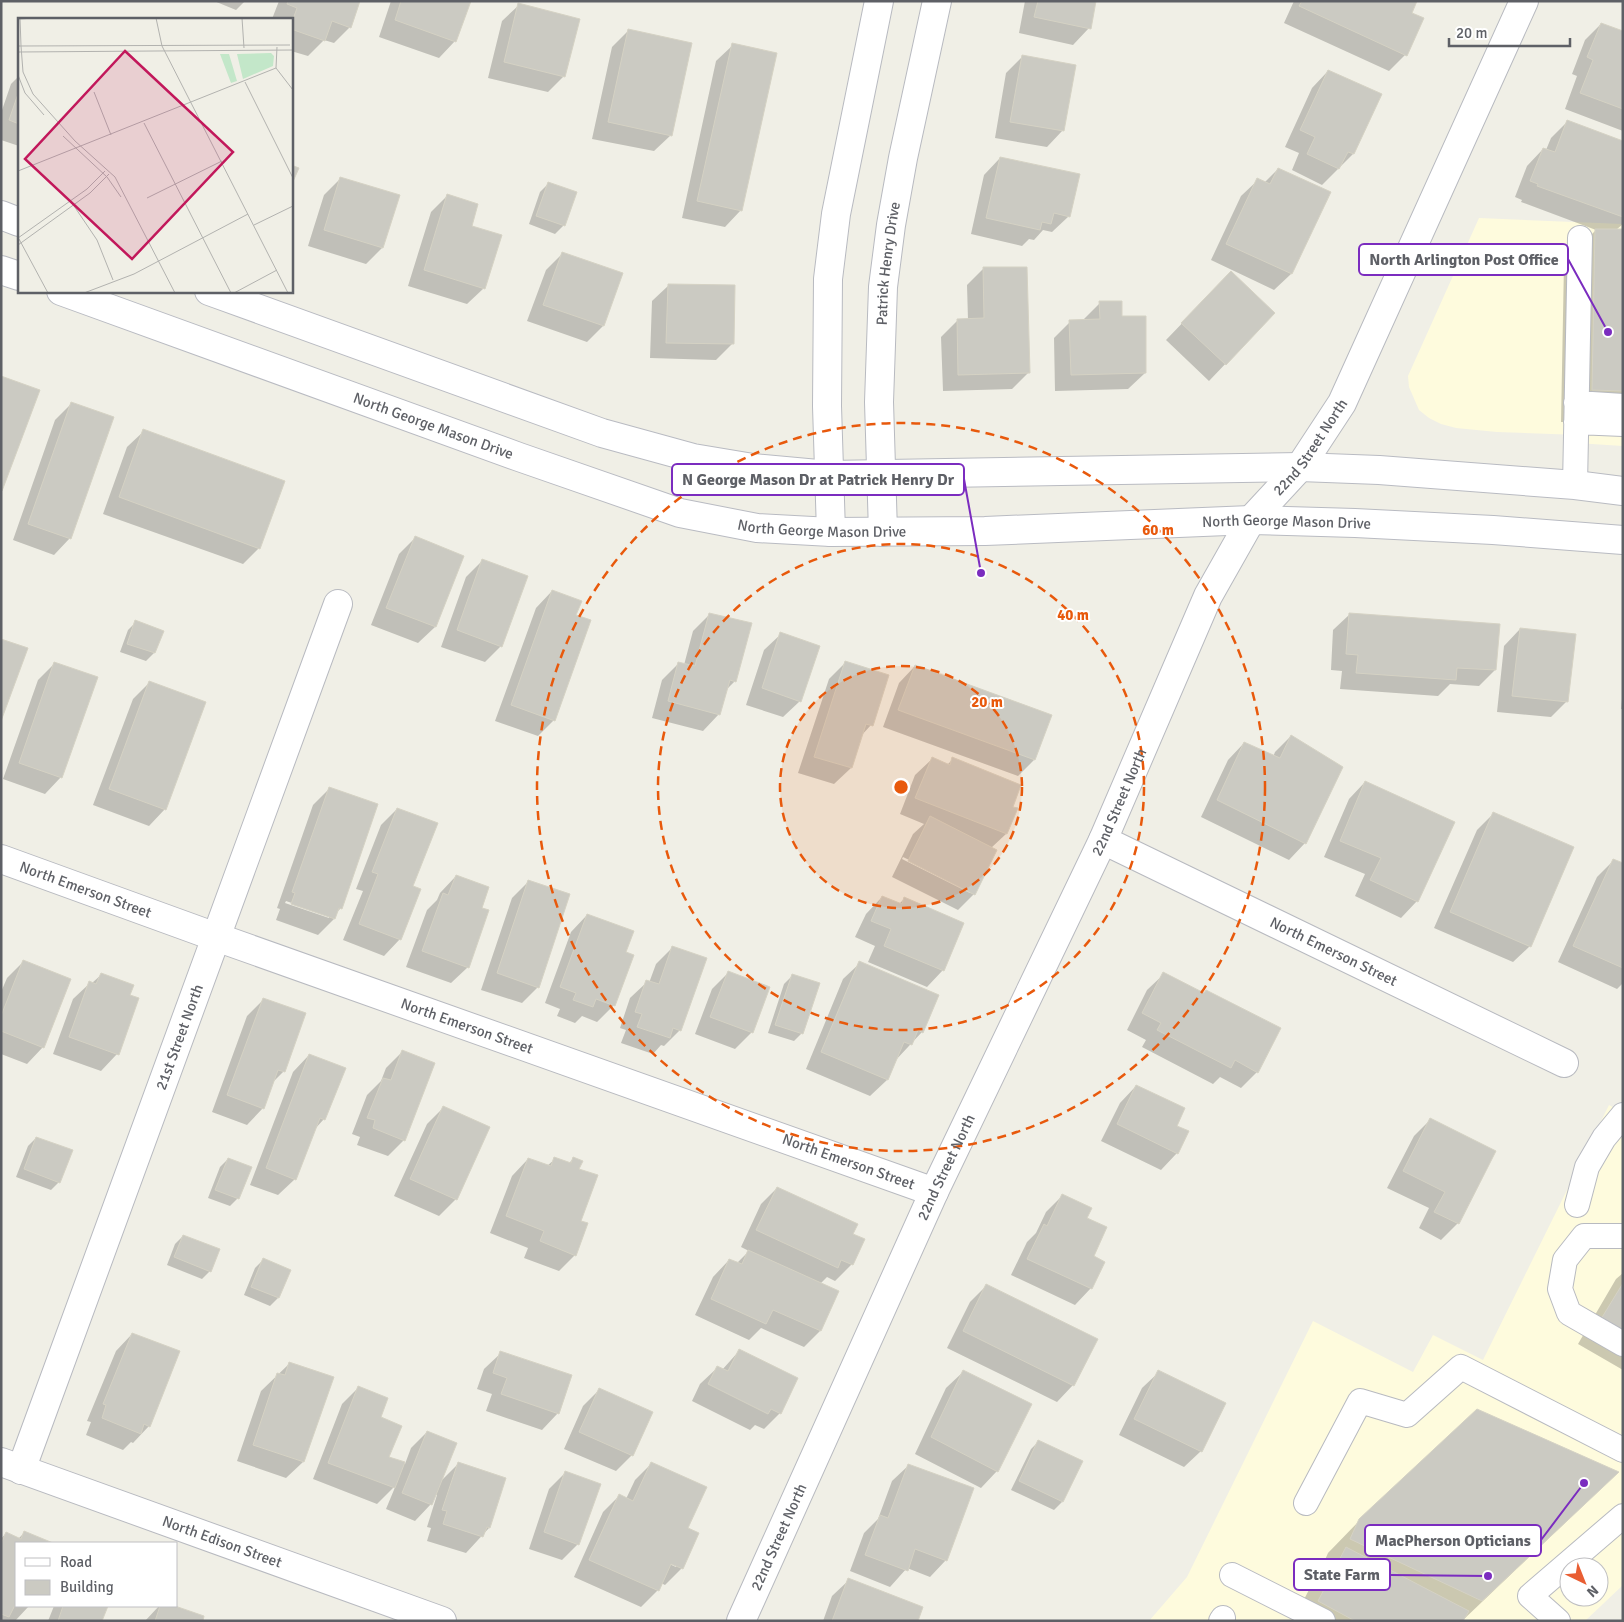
<svg xmlns="http://www.w3.org/2000/svg" width="1624" height="1622" viewBox="0 0 1624 1622" font-family="Signika,sans-serif">
<rect width="100%" height="100%" fill="#f0efe6"/>
<path fill="#fefbdd" fill-rule="evenodd" d="M1479,218L1623,224V446L1576,443L1579,435L1497,432L1456,428L1441,424L1429,418L1419,410L1409,387L1408,376Z
M1609,1105L1623,1113V1585L1585,1621H1149L1187,1577L1313,1321L1413,1372L1433,1335L1483,1360ZM1569,1567H1599V1597H1569Z"/>
<path fill="#0003" fill-rule="evenodd" d="M214,1H245L236,10Z
M279,1H359L350,27L334,43L324,40L308,56L291,51V19H272Z
M391,1H469L455,41L439,58L379,37Z
M1025,1H1095L1089,28L1073,45L1019,33Z
M1294,1H1416L1411,13L1405,55L1389,71L1284,23Z
M519,5L564,76L548,92L488,78L502,21Z
M1601,24L1623,32V131L1565,109L1577,76L1572,74L1585,40Z
M628,31L671,135L654,151L592,139L612,47Z
M733,45L741,210L725,227L682,218L716,61Z
M1022,57L1063,130L1047,147L995,138L1006,73Z
M1328,71L1380,95L1353,154L1322,185L1292,170L1299,153L1285,147L1312,88Z
M19,76V146L1,140V113L11,84Z
M1567,122L1623,142V224L1616,230L1623,231V423L1561,422L1564,262L1596,230L1521,202L1522,200L1515,197L1527,166L1543,149L1546,150L1551,138Z
M1000,158L1069,216L1052,232L1043,230L1034,240L1029,239L1022,246L971,234L984,175Z
M1278,169L1329,193L1291,274L1274,290L1211,260L1241,196L1258,180L1264,183Z
M341,178L382,248L366,264L308,246L324,195Z
M548,184L575,193L563,226L555,234L529,224L540,192Z
M447,196L471,227L484,288L467,304L408,286L431,212Z
M562,254L603,326L587,342L527,321L546,270Z
M984,268L1028,373L1012,389L943,391L941,337L958,320H968L967,285Z
M669,285L733,343L716,360L650,358L652,301Z
M1215,289L1274,313L1209,381L1166,340Z
M1100,303L1121,317L1145,373L1128,389L1055,391L1054,338L1070,322L1084,321V319Z
M71,404L70,538L54,555L13,540L55,420Z
M144,431L259,548L243,564L103,514L127,447Z
M415,538L463,557L435,627L418,643L371,625L399,554Z
M482,561L501,646L485,662L441,647L466,577Z
M552,591L575,616L554,720L538,736L495,721L536,608Z
M710,614L735,681L726,690L719,714L703,731L652,718L662,680L679,663L684,665L693,631Z
M1350,614L1495,670L1479,686L1450,684L1438,696L1340,689L1342,671L1331,670L1333,630Z
M136,622L162,631L154,653L146,661L120,652L128,630Z
M1520,629L1567,701L1551,717L1497,712L1504,646Z
M781,634L800,701L783,717L746,705L764,650Z
M846,662L871,725L861,736L851,768L834,784L798,773L829,679Z
M55,663L61,777L45,794L3,779L38,680Z
M915,666L1050,716L1034,760L1018,776L883,727L899,683Z
M149,683L165,809L149,826L93,805L133,699Z
M1623,689V709H1621Z
M1291,736L1305,843L1289,860L1201,817L1228,760L1244,743L1273,757L1275,752Z
M932,759L947,765L953,759L1012,807L1016,809L1006,834L991,848L974,894L958,910L892,877L913,834L924,824L900,814L915,775ZM903,857L970,890V893L902,859Z
M1365,782L1417,901L1401,918L1355,896L1365,874L1324,857L1349,799Z
M329,789L341,908L336,913L334,919L318,935L276,920L280,909L277,908L313,805ZM286,901L329,916V918L285,903Z
M397,809L412,887L400,939L384,956L343,940L363,891L356,889L381,825Z
M1494,813L1530,946L1513,962L1434,928L1477,830Z
M1614,860L1623,864V983L1617,989L1558,962L1597,877Z
M456,876L480,908L468,967L451,983L406,967L427,910L437,900L440,893Z
M528,882L538,987L522,1003L481,990L512,898Z
M882,897L899,904L904,899L943,970L927,987L868,962L875,946L855,937L866,914Z
M587,915L624,953L614,1005L597,1022L582,1016L575,1023L557,1016L560,1009L545,1003L571,932Z
M673,947L680,1030L664,1046L661,1045L653,1054L621,1043L626,1030L620,1028L630,998L647,982L649,983L656,964Z
M23,962L43,1047L27,1064L1,1054V992L7,978Z
M860,963L922,1032L894,1062L887,1080L870,1096L806,1069L843,979Z
M728,973L752,1032L735,1049L695,1034L712,989Z
M1164,974L1257,1072L1241,1088L1220,1077L1213,1084L1142,1047L1146,1040L1127,1030L1147,990Z
M101,975L128,995L117,1054L101,1071L53,1054L73,999L90,983H92Z
M792,976L802,1033L794,1041L768,1033L784,984Z
M263,1000L284,1071L272,1083L263,1108L247,1125L212,1112L247,1016Z
M402,1052L404,1140L388,1156L357,1145L360,1137L352,1134L367,1095L381,1081L386,1068Z
M309,1055L324,1119L314,1130L295,1179L278,1195L250,1185L293,1072Z
M1136,1086L1175,1126L1177,1153L1161,1170L1101,1141L1120,1103Z
M443,1108L456,1199L439,1216L394,1196L427,1124Z
M1430,1120L1458,1223L1441,1240L1419,1228L1429,1208L1387,1188L1414,1136Z
M36,1138L59,1182L51,1190L16,1177L28,1146Z
M228,1159L238,1198L230,1206L208,1198L220,1167Z
M528,1159L547,1166L555,1159L568,1164L573,1159L578,1169L579,1222L575,1255L559,1271L524,1258L528,1248L490,1233L512,1176Z
M777,1188L852,1264L835,1281L827,1277L820,1284L837,1291L820,1331L804,1347L761,1328L749,1340L695,1315L713,1277L729,1260L737,1263L749,1251L741,1247L761,1204Z
M1062,1196L1085,1219L1092,1257L1091,1288L1075,1305L1011,1275L1027,1242L1036,1233L1046,1212Z
M183,1236L210,1271L202,1279L167,1265L175,1244Z
M263,1260L289,1271L278,1298L270,1306L244,1295L255,1268Z
M1623,1273V1370L1578,1344L1616,1279Z
M986,1286L1073,1385L1057,1402L947,1348L970,1302Z
M132,1334L149,1426L133,1443L131,1442L123,1450L86,1435L91,1422L87,1421L116,1351Z
M739,1351L780,1413L764,1429L755,1425L750,1430L692,1401L700,1384L717,1368L722,1370Z
M501,1353L558,1413L542,1430L486,1411L492,1394L477,1389L484,1369Z
M290,1363L332,1378L303,1462L286,1478L237,1461L261,1391Z
M963,1372L997,1471L981,1488L915,1454L946,1388Z
M1159,1372L1201,1451L1184,1467L1119,1435L1142,1388Z
M358,1388L379,1418L388,1457L405,1464L411,1448L427,1432L440,1482L458,1464L505,1479L489,1528L466,1553L427,1541L431,1528L427,1527L437,1495L435,1494L431,1504L415,1521L386,1509L396,1485L377,1504L313,1479L342,1404Z
M599,1390L632,1455L616,1471L564,1449L583,1406Z
M1038,1442L1062,1502L1054,1510L1011,1490L1031,1449Z
M651,1464L686,1529L682,1568L665,1585L661,1583L658,1590L641,1607L574,1577L603,1512L619,1496L626,1499L635,1480ZM665,1562L676,1565V1567Z
M909,1465L946,1560L930,1577L907,1568L890,1587L850,1571L864,1533L878,1519L892,1481Z
M566,1472L578,1544L562,1560L529,1549L549,1489Z
M1617,1473L1462,1621H1293L1314,1580L1322,1572L1320,1571L1328,1553L1360,1520Z
M6,1533L18,1539L24,1533L49,1543H16V1606H29L15,1621H1V1539Z
M849,1580L917,1621H823L832,1596Z
M54,1606H106L101,1621H48Z
M159,1606H171L203,1617L201,1621H145Z"/>
<path fill="#cbcac2" stroke="#d5d2c4" d="M288,1H360L351,28L332,21L325,41L291,29V25L297,8L287,4Z
M401,1H471L456,42L395,20Z
M1038,1H1096L1091,29L1034,17Z
M1302,1H1417L1412,13L1424,18L1407,56L1299,6Z
M518,3L580,19L565,77L504,62Z
M1601,23L1623,31V109L1580,93L1593,60L1587,57Z
M628,29L692,43L672,136L608,122Z
M732,43L777,53L742,211L697,201Z
M1022,55L1076,65L1064,131L1010,122Z
M1328,70L1382,94L1354,154L1348,152L1339,169L1307,154L1315,137L1300,130Z
M19,91V124L9,120Z
M1567,120L1623,141V217L1537,186L1538,184L1530,181L1543,148L1555,152Z
M1000,157L1080,174L1070,217L1054,213L1051,224L1042,222L1040,230L986,218Z
M291,165L299,168L291,186Z
M1278,168L1331,192L1292,274L1226,244L1257,178L1270,184Z
M340,177L400,195L383,248L324,230Z
M548,182L577,192L565,226L536,216Z
M447,194L478,204L472,226L502,235L485,289L424,270Z
M1595,229H1623V391L1592,390Z
M562,252L623,273L604,326L543,305Z
M983,267H1027L1030,373L958,375L957,319L984,318Z
M1231,271L1275,313L1226,365L1181,323Z
M668,284L735,285L734,344L666,343Z
M1099,301H1122V316H1146V373L1071,375L1069,320L1100,319Z
M1,376L40,390L2,491L1,490Z
M71,402L114,417L71,539L28,524Z
M143,429L285,481L260,549L119,497Z
M415,536L464,556L436,627L386,608Z
M482,559L528,576L502,647L457,630Z
M552,590L582,601L576,615L591,620L555,721L511,705Z
M709,613L752,623L736,682L730,680L720,715L668,701L678,662L695,666Z
M1349,613L1500,624L1496,670L1457,668L1456,680L1356,673L1358,655L1346,654Z
M135,620L164,631L155,653L127,644Z
M1520,628L1576,634L1568,702L1512,696Z
M780,632L820,646L801,702L762,688Z
M1,639L28,648L1,721Z
M845,661L889,675L873,726L866,724L852,768L814,757Z
M54,662L98,677L62,778L19,763Z
M915,665L1052,715L1035,760L898,710Z
M149,681L206,702L166,810L109,789Z
M1291,735L1343,767L1306,844L1217,800L1244,742L1280,758Z
M932,757L950,765L952,757L1021,785L1013,807L1018,808L1007,834L915,798Z
M1365,781L1455,822L1418,902L1370,880L1381,858L1340,841Z
M329,787L378,804L342,909L339,908L335,919L291,904L295,893L292,892Z
M397,808L438,823L413,886L421,889L401,940L359,924L378,874L372,872Z
M1493,812L1574,847L1531,947L1450,912Z
M930,816L997,850L975,895L908,861Z
M1613,859L1623,863V968L1573,946Z
M456,875L489,887L482,908L489,910L469,968L422,951L443,893L448,895Z
M528,880L570,894L539,988L497,973Z
M882,896L902,904L904,897L964,923L944,971L884,946L891,929L871,921Z
M587,914L634,931L626,952L634,955L615,1006L596,999L593,1007L573,1000L576,993L560,987Z
M672,946L707,958L681,1031L673,1028L670,1038L637,1027L642,1014L635,1012L646,980L659,984Z
M23,960L71,979L44,1048L1,1031V1016Z
M859,961L939,995L923,1033L918,1030L912,1045L904,1042L888,1080L821,1052Z
M728,971L770,987L753,1033L710,1017Z
M1163,972L1204,993L1206,990L1281,1028L1258,1073L1235,1060L1231,1068L1157,1030L1161,1023L1142,1013Z
M101,973L134,985L130,995L139,998L119,1055L69,1037L89,981L96,984Z
M792,974L820,983L803,1034L775,1025Z
M263,998L306,1013L285,1072L278,1070L264,1109L227,1095Z
M402,1050L435,1063L405,1141L373,1128L375,1120L367,1118L383,1078L391,1080Z
M309,1054L346,1068L325,1120L320,1118L296,1180L266,1168Z
M1136,1085L1185,1108L1177,1126L1189,1131L1178,1154L1117,1124Z
M443,1106L490,1127L457,1200L410,1179Z
M1430,1118L1496,1151L1459,1224L1434,1212L1445,1192L1403,1171Z
M36,1137L73,1150L60,1183L24,1169Z
M554,1157L571,1163L573,1157L583,1161L579,1169L598,1175L581,1221L588,1223L576,1256L540,1241L544,1231L506,1216L528,1158L551,1166Z
M228,1158L252,1167L239,1199L215,1190Z
M777,1187L858,1224L853,1234L865,1239L853,1265L841,1260L838,1268L756,1230Z
M1062,1194L1092,1208L1087,1218L1107,1227L1094,1256L1105,1262L1092,1289L1027,1259L1044,1224L1047,1226Z
M183,1235L220,1249L211,1272L174,1257Z
M748,1250L839,1291L821,1331L773,1310L766,1324L711,1299L729,1259L742,1264Z
M263,1258L291,1270L279,1298L251,1287Z
M1623,1283V1332L1601,1319Z
M986,1284L1098,1339L1074,1386L963,1331Z
M132,1333L180,1351L150,1427L144,1424L141,1434L102,1418L106,1405L103,1404Z
M739,1349L798,1378L781,1414L771,1409L768,1414L708,1384L717,1366L728,1371Z
M500,1351L572,1375L559,1414L501,1394L507,1378L493,1373Z
M289,1362L334,1377L304,1462L253,1445L277,1373L285,1375Z
M963,1370L1032,1404L998,1472L931,1437Z
M1158,1370L1226,1403L1202,1452L1134,1419Z
M358,1386L388,1398L381,1417L402,1426L389,1457L405,1462L395,1488L328,1463Z
M599,1388L653,1412L633,1456L579,1432Z
M1477,1409L1619,1472L1482,1601L1350,1539L1359,1519Z
M427,1431L457,1443L432,1505L402,1493Z
M1038,1440L1083,1461L1063,1502L1019,1481Z
M458,1462L506,1478L490,1528L487,1527L483,1537L443,1524L447,1511L442,1510Z
M651,1462L707,1487L688,1528L699,1533L683,1569L671,1564L659,1591L589,1560L619,1494L633,1501Z
M908,1464L974,1488L947,1561L915,1549L908,1571L865,1555L880,1515L888,1518Z
M565,1471L601,1484L579,1545L544,1532Z
M24,1531L53,1543H16V1603L9,1617L1,1614V1544L6,1532L21,1539Z
M1346,1547L1469,1611L1463,1621H1355L1318,1601Z
M848,1578L923,1607L918,1621H832Z
M63,1606H108L102,1621H58Z
M160,1606H175L204,1616L203,1621H155Z"/>
<g fill="none" stroke-linecap="round" stroke-linejoin="round">
<defs>
<path id="service" d="M1576,403L1623,406
M1576,422L1623,424
M1575,485L1580,238
M1577,1205L1587,1167L1604,1138L1623,1115
M1623,1236H1584L1565,1260L1560,1289L1569,1313L1623,1344
M1306,1503L1360,1401L1407,1415L1461,1367L1623,1450
M1232,1575L1323,1621
M1221,1621L1223,1618
M1558,1621L1530,1596L1623,1516"/>
<g id="minor">
<path id="s1" d="M1103,840L1564,1063"/>
<path id="s2" d="M1,859L216,937L934,1192"/>
<path id="s3" d="M1,1462L442,1621"/>
<path id="s4" d="M21,1470L338,604"/>
<path id="s5" d="M741,1621L934,1192L1103,840L1208,596L1251,520L1300,467L1342,403L1524,1"/>
</g>
<g id="tertiary">
<path d="M831,532L827,406L828,279L836,214L879,1"/>
<path id="s6" d="M883,532L879,402L883,287L891,225L903,158L937,1"/>
</g>
<g id="secondary">
<path d="M1,215L19,222"/>
<path d="M1,270L19,276"/>
<path id="s7" d="M61,291L519,457L680,513L757,528L831,532L985,531L1251,520L1355,523L1493,530L1623,540"/>
<path d="M209,291L602,433L693,458L753,468L829,475L1300,467L1379,470L1575,485L1623,491"/>
</g>
</defs>
<use href="#service" stroke="#b8bac0" stroke-width="26"/>
<use href="#minor" stroke="#b8bac0" stroke-width="30"/>
<use href="#tertiary" stroke="#b8bac0" stroke-width="30"/>
<use href="#secondary" stroke="#b9bbc2" stroke-width="30"/>
<use href="#service" stroke="#fff" stroke-width="24"/>
<use href="#minor" stroke="#fff" stroke-width="28"/>
<use href="#tertiary" stroke="#fff" stroke-width="28"/>
<use href="#secondary" stroke="#fff" stroke-width="28"/>
</g>
<circle cx="901" cy="787" r="121" fill="#e8590c" fill-opacity=".12"/>
<g fill="none" stroke="#e8590c" stroke-width="2.5" stroke-dasharray="9 6">
<circle cx="901" cy="787" r="121"/>
<circle cx="901" cy="787" r="243"/>
<circle cx="901" cy="787" r="364"/>
</g>
<g text-anchor="middle" stroke-width="4" stroke-linejoin="round" paint-order="stroke">
<g font-size="15" fill="#5e6066" stroke="#fff">
<text dy="5" stroke="none"><textPath href="#s6" startOffset="269">Patrick Henry Drive</textPath></text>
<text dy="5" stroke="none"><textPath href="#s7" startOffset="396">North George Mason Drive</textPath></text>
<text dy="5" stroke="none"><textPath href="#s5" startOffset="1308">22nd Street North</textPath></text>
<text dy="5" stroke="none"><textPath href="#s7" startOffset="1266">North George Mason Drive</textPath></text>
<text dy="5" stroke="none"><textPath href="#s7" startOffset="801">North George Mason Drive</textPath></text>
<text dy="5" stroke="none"><textPath href="#s5" startOffset="902">22nd Street North</textPath></text>
<text dy="5" stroke="none"><textPath href="#s2" startOffset="90">North Emerson Street</textPath></text>
<text dy="5" stroke="none"><textPath href="#s1" startOffset="256">North Emerson Street</textPath></text>
<text dy="5" stroke="none"><textPath href="#s2" startOffset="495">North Emerson Street</textPath></text>
<text dy="5" stroke="none"><textPath href="#s4" startOffset="461">21st Street North</textPath></text>
<text dy="5" stroke="none"><textPath href="#s2" startOffset="900">North Emerson Street</textPath></text>
<text dy="5" stroke="none"><textPath href="#s5" startOffset="498">22nd Street North</textPath></text>
<text dy="5" stroke="none"><textPath href="#s5" startOffset="92">22nd Street North</textPath></text>
<text dy="5" stroke="none"><textPath href="#s3" startOffset="235">North Edison Street</textPath></text>
</g>
</g>
<g transform="translate(18 18)">
<rect width="275" height="275" fill="#f0efe6"/>
<path d="M253,35L256,38L255,48L225,61L219,36ZM202,36H211L219,63L213,65Z" fill="#c3e7c9"/>
<path fill="none" stroke="#b2b2af" stroke-width="1" d="M2,0L3,28M138,0L144,28L270,275M224,0L226,30M0,1L17,0M0,28L272,27M3,28L5,54L15,76L57,123L97,159L157,275M259,29L258,50L275,72M0,34L275,32M0,57L7,75L26,97M227,64L275,160M76,74L93,117M126,105L213,275M45,118L89,159L103,179M0,153L258,50M129,180L204,143M54,185L79,222L95,262M236,207L275,188M0,220L69,171L87,153M1,221L30,275M0,227L72,175L91,156M66,275L116,256L230,196M216,275L259,252"/>
<path fill="#c2185b" fill-opacity="0.15" stroke="#c2185b" stroke-width="2.5" d="M107,33L215,134L114,241L7,141Z"/>
<rect width="275" height="275" fill="none" stroke="#5e6066" stroke-width="2.5"/>
</g>
<circle cx="901" cy="787" r="8" fill="#e8590c" stroke="#fff" stroke-width="2.5"/>
<g font-size="15" text-anchor="middle" font-weight="bold" fill="#e8590c" stroke="#fff" stroke-width="4" stroke-linejoin="round" paint-order="stroke">
<text x="1158" y="535">60 m</text>
<text x="1073" y="620">40 m</text>
<text x="987" y="707">20 m</text>
</g>
<path fill="none" stroke="#7b2cbf" stroke-width="2" d="M1608 332L1568 259M981 573L964 479M1584 1483L1541 1540M1488 1576L1390 1575"/>
<g fill="#7b2cbf" stroke="#fff" stroke-width="2">
<circle cx="1608" cy="332" r="5"/>
<circle cx="981" cy="573" r="5"/>
<circle cx="1584" cy="1483" r="5"/>
<circle cx="1488" cy="1576" r="5"/>
</g>
<g fill="#fff" stroke="#7b2cbf" stroke-width="2">
<rect x="1359" y="244" width="209" height="31" rx="5"/>
<rect x="672" y="464" width="292" height="31" rx="5"/>
<rect x="1365" y="1525" width="176" height="31" rx="5"/>
<rect x="1294" y="1559" width="96" height="31" rx="5"/>
</g>
<g font-size="16" text-anchor="middle" font-weight="bold" fill="#5e6066">
<text x="1464" y="265">North Arlington Post Office</text>
<text x="818" y="485">N George Mason Dr at Patrick Henry Dr</text>
<text x="1453" y="1546">MacPherson Opticians</text>
<text x="1342" y="1580">State Farm</text>
</g>
<rect width="1624" height="1622" fill="none" stroke="#5e6066" stroke-width="5"/>
<rect x="15" y="1542" width="162" height="65" fill="#ffffff" stroke="#bfbfc2"/>
<rect x="25" y="1558" width="25" height="8" fill="#ffffff" stroke="#bfbfc2"/>
<text x="60" y="1567" font-size="15" fill="#5e6066">Road</text>
<rect x="25" y="1580" width="25" height="15" fill="#cbcac2" stroke="#bfbfc2"/>
<text x="60" y="1592" font-size="15" fill="#5e6066">Building</text>
<g transform="translate(1584 1582) rotate(137)"><circle r="24" fill="#ffffff" stroke="#bfbfc2"/>
<path d="M0-4L9 19L0 12L-9 19Z" fill="#e95e33"/>
<text y="-8" font-size="14" font-weight="bold" text-anchor="middle" fill="#5e6066">N</text>
</g>
<path d="M1449 38v8h121v-8" fill="none" stroke="#5e6066" stroke-width="2.5"/>
<text x="1456" y="38" font-size="15" fill="#5e6066" stroke="#ffffff" stroke-width="4" paint-order="stroke">20 m</text>
</svg>
